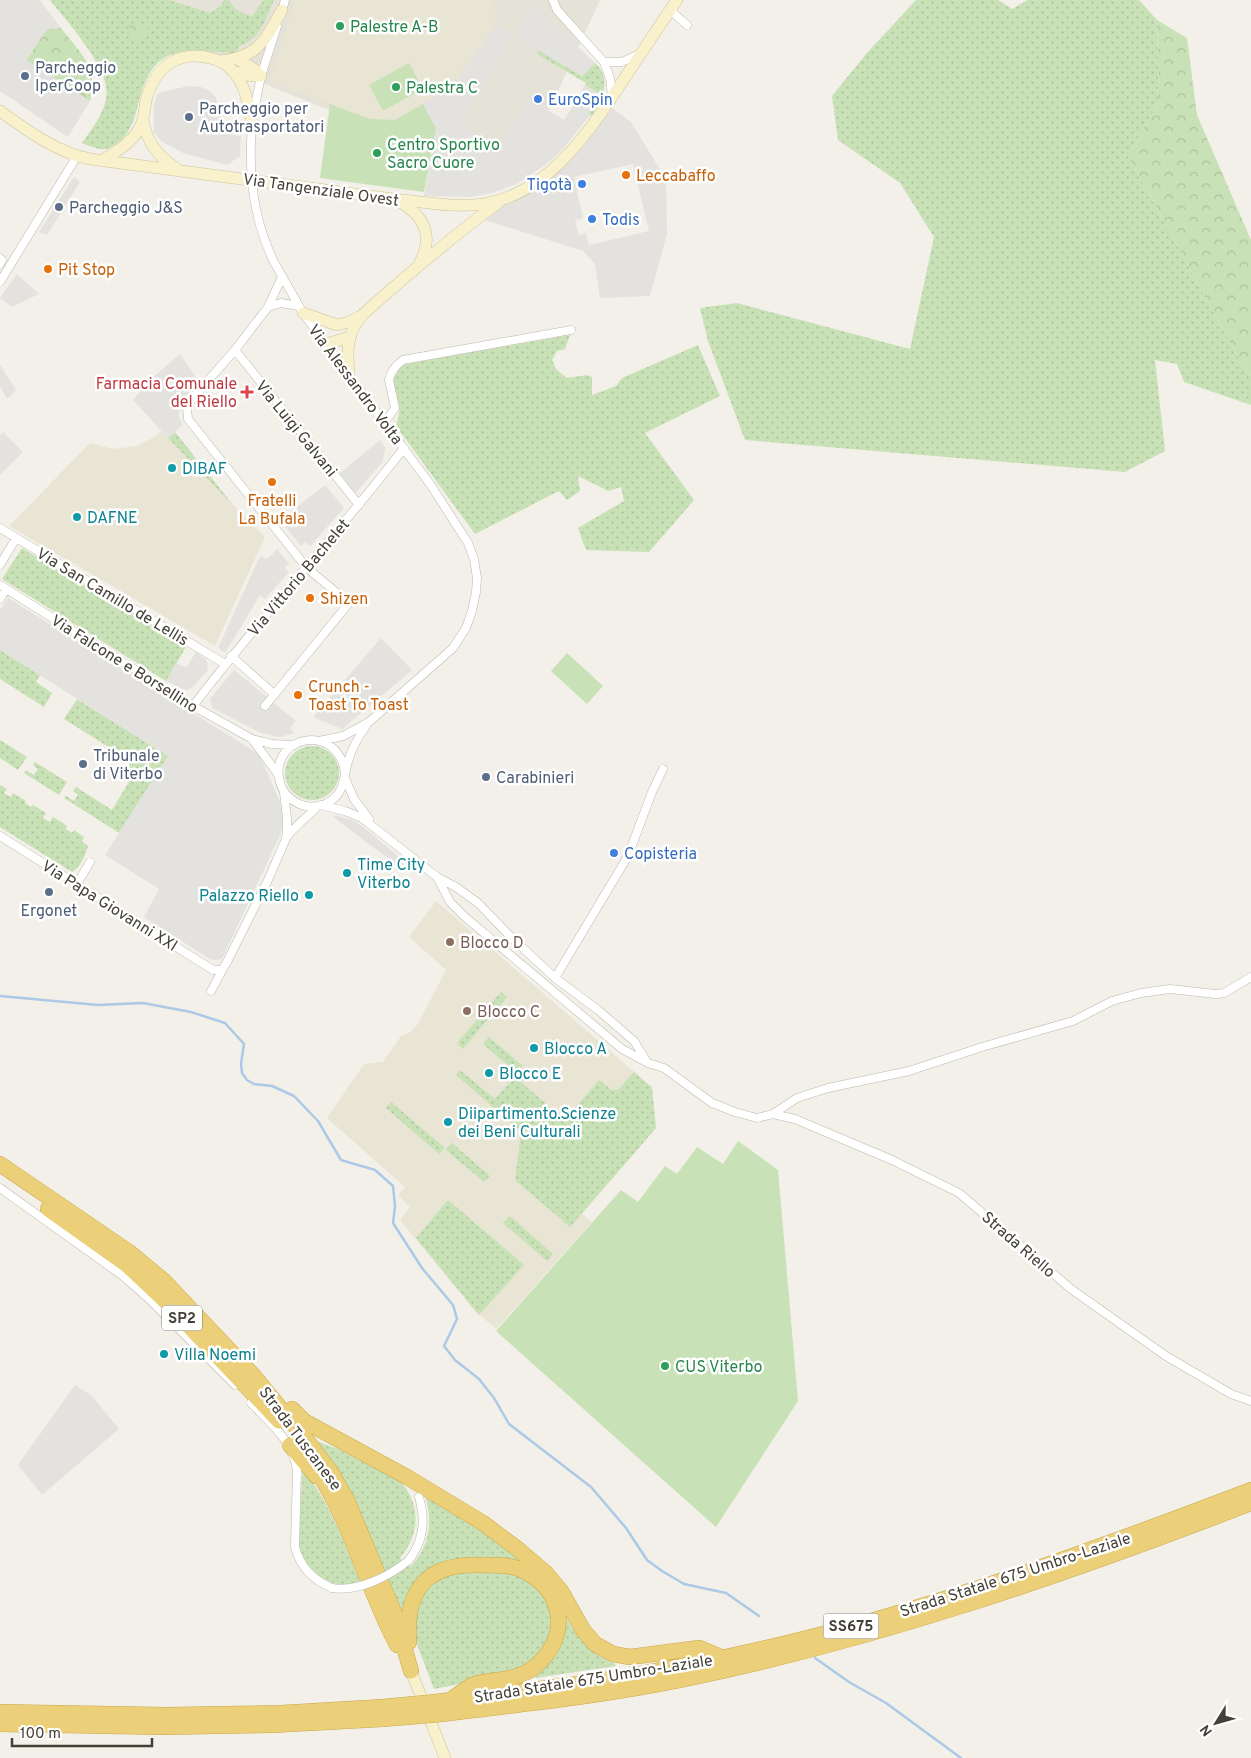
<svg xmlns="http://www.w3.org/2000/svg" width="1251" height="1758" viewBox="0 0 1251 1758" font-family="Overpass,sans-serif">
<defs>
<pattern id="grass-dots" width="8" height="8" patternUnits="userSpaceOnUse" patternTransform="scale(1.25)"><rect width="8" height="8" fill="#c9e1b6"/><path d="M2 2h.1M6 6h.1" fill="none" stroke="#aec29d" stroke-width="1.8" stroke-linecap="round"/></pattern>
<pattern id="forest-crowns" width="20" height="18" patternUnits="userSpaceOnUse" patternTransform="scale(1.25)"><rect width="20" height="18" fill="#c9e1b6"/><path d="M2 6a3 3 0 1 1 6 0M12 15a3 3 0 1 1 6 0" fill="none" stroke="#aec29d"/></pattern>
</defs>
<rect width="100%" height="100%" fill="#f2f0e8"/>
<path fill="#e5e2d7" d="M56,0H600L523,167L391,135Z"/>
<path fill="#e9e5d4" d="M295,0H493L496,25L451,88L395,120L370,119L270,81Z
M161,431L265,537L215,646L9,526L90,443L113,449L137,446L156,436Z
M436,901L652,1087L656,1128L582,1214L592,1222L496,1329L474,1310L400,1220L410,1207L398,1195L405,1187L327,1118L364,1064L383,1062L401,1036L409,1033L418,1024L446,970L409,937Z"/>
<path fill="url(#grass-dots)" d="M50,0H169L210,13L221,6L224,0H229C234,10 241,13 252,16L264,0H274C266,18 260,40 239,46L236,53C212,53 187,45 164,58C157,62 151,70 147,78C136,99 138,131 115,145C110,148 106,150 100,149C94,148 88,145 82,143C91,130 103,115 106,99C113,71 67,22 50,0Z
M916,0H998L1012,9L1028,0H1139L1157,20L1159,102L1128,156L1247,373L1251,375V405L1184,382L1177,364L1155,360L1165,451L1125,472L745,440L708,341L700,308L737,303L910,349L934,237L900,183L838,140L832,96L867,53Z
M538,50L582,76L595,63C613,79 602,100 591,116L588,114L600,94L585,85L586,83L537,54Z
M570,335L565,349L557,351L552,360L556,369L567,378L587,375L592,377V395L616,386L622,378L698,345L720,396L645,433L694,500L649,552L586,550L578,528L624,501L621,487L608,491L578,476L580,491L567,500L559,491L475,534L396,426C398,419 400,412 399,406C397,388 386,376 405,364Z
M175,432L233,505L168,438Z
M22,548L186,647L166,681L2,579Z
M0,650L40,675L36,682L52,693L44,707L0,679Z
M77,699L168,756L119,833L64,798L66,796L74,801L78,795L73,791L76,787L112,810L132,777L124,772L131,761L64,719Z
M0,740L27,757L18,770L0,758Z
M285 773a27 27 0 1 1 54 0a27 27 0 1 1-54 0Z
M35,762L67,782L59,795L24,773L26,770L34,775L38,769L33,765Z
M0,785L7,789L4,793L11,797L13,793L26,801L25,803L31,807L33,805L46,813L43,818L50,822L53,817L67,826L66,829L72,833L74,830L84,837L82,842L88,846C85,855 81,867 72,872L0,827Z
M501,992L507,997L463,1049L457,1043Z
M489,1037L523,1066L517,1073L483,1044Z
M460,1070L495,1099L515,1077L565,1120L599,1080L613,1091L615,1089L618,1090L634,1072L652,1088L656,1128L570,1227L515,1180L521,1131L456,1075Z
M391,1102L445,1148L439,1154L386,1108Z
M452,1143L490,1176L484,1182L446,1150Z
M448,1200L524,1265L479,1315L416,1238Z
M510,1216L553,1254L547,1261L503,1223Z
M316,1441L338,1449L401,1482C421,1505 420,1535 400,1558L410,1567C430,1547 433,1522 425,1495L480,1528L524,1563H446L404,1618Z
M303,1473H306C331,1506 345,1545 360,1582C332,1591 305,1574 299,1546L302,1476Z
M505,1571L523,1575L543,1593L551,1614L553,1629L538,1658L513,1674L434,1689L413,1634L417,1604L427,1590L438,1580L456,1572Z
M562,1607C572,1634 588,1652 615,1664L616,1666L535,1678Z"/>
<path fill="url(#forest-crowns)" d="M1157,20L1187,38L1197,115L1251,240V375L1247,373L1128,156L1159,102Z
M130,24L148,25L147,35L131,41L128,33Z
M61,28C80,53 100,68 90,101L26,60L47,29Z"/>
<path fill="#c9e1b6" d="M409,63L423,89L383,111L369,85Z
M330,104L370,119L395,120L423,104L436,128L424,192L320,178Z
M567,653L603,686L587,704L551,671Z
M738,1141L778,1170L798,1401L716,1527L496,1331L621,1190L638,1202L665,1166L677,1174L697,1147L723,1164Z"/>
<path fill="#e3e2df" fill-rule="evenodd" d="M0,0H40L61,28L47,29L26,60L90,101L68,137L0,91Z
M532,4L595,63L582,76L513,36Z
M496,25L507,31L511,38L461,124L499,146L530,94L545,102L547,100L552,103L547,110L564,120L585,85L600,94L589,114L590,115L562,150L545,165L518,183L495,192L470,197L424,196L436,128L423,104L451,88Z
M188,86L201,87L208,90L215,96L227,129L233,135L241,136L240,156L227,165L183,153L161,141L154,132V105L158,93Z
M612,108L631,122L666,179L667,234L650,296L600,298L595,264L583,251L485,220L505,204L517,199L553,176L563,168L585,144ZM633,164L649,231L589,245L586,233L579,235L575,220L583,218L574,177Z
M74,177L80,182L47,235L40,233L39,232Z
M17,274L39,294L12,307L0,298Z
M180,354L199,382L179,405V417L183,425L168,438L133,400L150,380Z
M0,365L16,390L7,399L0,386Z
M3,432L23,452L0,475V435Z
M380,440L385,448L383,461L355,494L340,473Z
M325,485L344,508L310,546L305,542L301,546L280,520Z
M277,549L289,564L284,568L289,572L265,599L260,595L225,653L218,648L260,556L267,559Z
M8,598L259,754L280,802L283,813V821L281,833L223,957L221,959L215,960L210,959L144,917L159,889L105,855L168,756L0,650V610Z
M381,638L412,670L342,729L313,717Z
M196,652L207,661L208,670L193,687L187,690L183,689L166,681L177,663L186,668Z
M234,670L296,721L290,728L295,733L279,737L261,733L212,708L210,699Z
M336,815L354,821L362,826L405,862L401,868L333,817Z
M75,1385L92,1396L119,1429L42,1495L18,1465Z"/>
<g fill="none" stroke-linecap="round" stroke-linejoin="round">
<path stroke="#acc9e7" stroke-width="2.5" d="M0,996L98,1005L143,1003L191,1012L225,1023L244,1044L241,1064L242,1073L247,1080L254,1084L272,1086L294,1096L318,1121L341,1160L375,1170L393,1186L395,1206L393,1223L422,1268L453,1305L457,1319L444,1346L455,1360L479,1379L494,1398L509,1424L591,1487L626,1528L647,1560L662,1571L684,1584L726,1593L759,1616
M815,1658L849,1682L886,1703L961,1758"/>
<defs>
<path id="street" d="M553,0L557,10L604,62L610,78L612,97
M670,10L687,25
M281,15L285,0
M604,62H622L637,55
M253,116L261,76L277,26
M0,258L2,260L0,264
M274,262L303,313L430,484L468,543L474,559L477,578L476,592L472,611L466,628L453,648L369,722L343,736L319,741
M0,282L77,156
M268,307L281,303L299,306
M235,350L359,505
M385,422L395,408L389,380C391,371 396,365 403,360L571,330
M0,528L225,664
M0,565L16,538
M0,585L193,706L252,739L272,744L294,745
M0,599L6,589
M231,656L274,694
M193,706C260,618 336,536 404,448
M265,706L349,603L307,568L188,419L187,408L191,400L235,350L268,307L282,277
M252,739L278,774
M345,772C337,723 273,735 279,777C280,785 283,792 289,797C304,812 331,809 341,789C344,783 344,777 346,770C349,753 356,740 366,726
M345,778L354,799L369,819
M321,805L345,811L362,818L437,877L456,887L478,903L512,938L555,978L598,1010L634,1041L647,1062
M0,836L213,970H220
M287,837C297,823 307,818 318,806
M437,877L450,902L465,917L622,1049L648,1063L664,1068L712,1103L735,1112L757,1118L773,1114L795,1119L892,1160L959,1193L1071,1289L1166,1356L1231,1394L1251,1401
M77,884L90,862
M555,978L628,856L652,792L663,769
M211,991C217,981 221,971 227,962L268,880L285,841L287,833V818L284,792
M773,1114L797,1098L828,1088L909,1071L982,1047L1073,1021L1112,1001L1141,993L1170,989L1216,994L1224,993L1251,977
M0,1188L123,1276L148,1298L235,1385
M251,1403C270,1423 293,1441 297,1470L295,1547C300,1567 313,1580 332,1588
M408,1561C424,1542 426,1521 419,1497"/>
<path id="secondary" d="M237,59L254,69L261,76
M221,61C260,56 264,41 282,10
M232,71L250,76H261
M0,111C28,131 56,152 90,159L393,199C423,202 455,208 484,204C550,193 590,130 624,79C642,52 659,26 677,0
M143,120C147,142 157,156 176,168
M103,160C117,151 132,143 140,127C145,118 144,107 147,97C157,64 181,49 214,59C242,67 249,101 252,125
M398,201C424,215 435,236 419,264
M303,313L337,325L349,322L361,316
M327,344L349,337
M349,375C347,351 346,335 362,315C406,276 450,238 498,203
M411,1671L445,1758"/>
<path id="highway" d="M0,1164L129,1252L164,1281L254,1376L309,1443L331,1472L347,1500L395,1615L411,1671
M48,1209L127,1265L162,1298L279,1421
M292,1409L304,1421L407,1477L483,1523L519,1550L546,1573L561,1591L583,1630L595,1644L613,1654L630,1657L699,1648L723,1658
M290,1445L316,1476
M313,1465C351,1520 366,1587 397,1645
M409,1642C405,1592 425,1564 477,1565C491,1565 510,1564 522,1570C560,1588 571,1629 542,1660C528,1676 510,1679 490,1681C486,1682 480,1682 475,1684C468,1686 460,1694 453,1698
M436,1702C478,1696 520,1692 562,1686C616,1679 668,1669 721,1658C903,1620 1078,1556 1251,1490
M0,1712L165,1715L281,1713L382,1707
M442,1714C522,1704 602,1696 680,1680C876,1640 1065,1575 1251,1503
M0,1724L163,1727L272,1725L383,1719"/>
</defs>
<use href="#street" stroke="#bcb8ac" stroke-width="9"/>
<use href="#secondary" stroke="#ccc49d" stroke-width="12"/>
<use href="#highway" stroke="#caa74a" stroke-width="16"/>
<use href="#street" stroke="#fff" stroke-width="8"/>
<use href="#secondary" stroke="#f8f1cc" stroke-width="11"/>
<use href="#highway" stroke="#ecd079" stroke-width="15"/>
<defs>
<path id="street-bridge" d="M252,125C248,172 253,219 274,262
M332,1588C358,1592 388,1577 408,1561"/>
<path id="highway-bridge" d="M382,1707L436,1702
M383,1719L442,1714"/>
</defs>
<use href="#street-bridge" stroke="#bcb8ac" stroke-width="9" stroke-linecap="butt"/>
<use href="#highway-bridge" stroke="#caa74a" stroke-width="16" stroke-linecap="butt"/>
<use href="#street-bridge" stroke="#fff" stroke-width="8"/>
<use href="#highway-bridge" stroke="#ecd079" stroke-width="15"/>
</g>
<g fill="#2e9e5b" stroke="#fff" stroke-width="2">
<circle cx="340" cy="26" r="5"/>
<circle cx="396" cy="87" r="5"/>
<circle cx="377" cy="153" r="5"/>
<circle cx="665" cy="1366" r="5"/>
</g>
<g fill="#5c6f8a" stroke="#fff" stroke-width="2">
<circle cx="25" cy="76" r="5"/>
<circle cx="189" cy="117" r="5"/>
<circle cx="59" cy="207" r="5"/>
<circle cx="83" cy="764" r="5"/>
<circle cx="486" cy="777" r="5"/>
<circle cx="49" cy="892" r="5"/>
</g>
<g fill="#3f7fe0" stroke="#fff" stroke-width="2">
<circle cx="538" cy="99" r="5"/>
<circle cx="582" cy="184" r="5"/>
<circle cx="592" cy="219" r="5"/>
<circle cx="614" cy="853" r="5"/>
</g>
<g fill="#e8710a" stroke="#fff" stroke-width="2">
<circle cx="626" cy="175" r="5"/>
<circle cx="48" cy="269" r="5"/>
<circle cx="272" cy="482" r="5"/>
<circle cx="310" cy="598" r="5"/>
<circle cx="298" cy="695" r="5"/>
</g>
<path fill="#e0444e" stroke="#fff" stroke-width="2" d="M244.5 384.5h5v5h5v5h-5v5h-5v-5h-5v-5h5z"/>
<g fill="#0f9aa8" stroke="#fff" stroke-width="2">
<circle cx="172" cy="468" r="5"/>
<circle cx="77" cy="517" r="5"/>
<circle cx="347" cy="873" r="5"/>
<circle cx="309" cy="895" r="5"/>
<circle cx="534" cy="1048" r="5"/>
<circle cx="489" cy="1073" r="5"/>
<circle cx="448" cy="1122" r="5"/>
<circle cx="164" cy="1354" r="5"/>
</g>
<g fill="#8d6e63" stroke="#fff" stroke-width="2">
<circle cx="450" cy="942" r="5"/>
<circle cx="467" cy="1011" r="5"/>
</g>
<g text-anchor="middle" stroke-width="5" stroke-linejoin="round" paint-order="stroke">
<g fill="#fff" stroke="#7c7973" stroke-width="1">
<rect x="162" y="1305.5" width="40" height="25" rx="4"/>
<rect x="823.5" y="1613.5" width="55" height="25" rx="4"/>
</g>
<g font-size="15" font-weight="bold" fill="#444037">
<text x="182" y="1323">SP2</text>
<text x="851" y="1631">SS675</text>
</g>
<g font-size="16" fill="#27864d" stroke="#fff" text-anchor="start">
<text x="350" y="32">Palestre A-B</text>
<text x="406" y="93">Palestra C</text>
<text x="387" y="150">Centro Sportivo<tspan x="387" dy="18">Sacro Cuore</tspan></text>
<text x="675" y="1372">CUS Viterbo</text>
</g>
<g font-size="16" fill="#4e5e75" stroke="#fff" text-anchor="start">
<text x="35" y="73">Parcheggio<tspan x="35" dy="18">IperCoop</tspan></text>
<text x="199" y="114">Parcheggio per<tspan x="199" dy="18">Autotrasportatori</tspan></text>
<text x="69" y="213">Parcheggio J&amp;S</text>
<text x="93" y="761">Tribunale<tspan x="93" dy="18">di Viterbo</tspan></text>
<text x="496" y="783">Carabinieri</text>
<text x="49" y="916" text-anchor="middle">Ergonet</text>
</g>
<g font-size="16" fill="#366cbe" stroke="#fff" text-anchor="start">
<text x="548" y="105">EuroSpin</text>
<text x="572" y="190" text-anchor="end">Tigotà</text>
<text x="602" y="225">Todis</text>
<text x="624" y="859">Copisteria</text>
</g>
<g font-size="16" fill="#c56008" stroke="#fff" text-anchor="start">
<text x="636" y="181">Leccabaffo</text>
<text x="58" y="275">Pit Stop</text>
<text x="272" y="506" text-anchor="middle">Fratelli<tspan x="272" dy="18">La Bufala</tspan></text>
<text x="320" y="604">Shizen</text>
<text x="308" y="692">Crunch -<tspan x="308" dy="18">Toast To Toast</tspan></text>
</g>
<g font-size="16" fill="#444037" stroke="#fff">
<text transform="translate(321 189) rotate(8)" y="6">Via Tangenziale Ovest</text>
<text transform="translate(356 384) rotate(53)" y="6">Via Alessandro Volta</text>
<text transform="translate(297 428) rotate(51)" y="6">Via Luigi Galvani</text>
<text transform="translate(298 577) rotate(-50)" y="6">Via Vittorio Bachelet</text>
<text transform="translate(113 596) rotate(31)" y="6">Via San Camillo de Lellis</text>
<text transform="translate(125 663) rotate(32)" y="6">Via Falcone e Borsellino</text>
<text transform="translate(110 905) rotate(32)" y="6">Via Papa Giovanni XXI</text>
<text transform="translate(1019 1244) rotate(41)" y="6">Strada Riello</text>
<text transform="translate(301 1438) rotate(53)" y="6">Strada Tuscanese</text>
<text transform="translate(1015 1574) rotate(-18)" y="6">Strada Statale 675 Umbro-Laziale</text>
<text transform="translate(593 1678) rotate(-9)" y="6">Strada Statale 675 Umbro-Laziale</text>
</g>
<g font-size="16" fill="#be3a42" stroke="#fff" text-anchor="end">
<text x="237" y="389">Farmacia Comunale<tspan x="237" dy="18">del Riello</tspan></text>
</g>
<g font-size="16" fill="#0d838f" stroke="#fff" text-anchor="start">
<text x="182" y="474">DIBAF</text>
<text x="87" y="523">DAFNE</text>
<text x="357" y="870">Time City<tspan x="357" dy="18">Viterbo</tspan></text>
<text x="299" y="901" text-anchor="end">Palazzo Riello</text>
<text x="544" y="1054">Blocco A</text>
<text x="499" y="1079">Blocco E</text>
<text x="458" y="1119">Diipartimento.Scienze<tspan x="458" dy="18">dei Beni Culturali</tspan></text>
<text x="174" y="1360">Villa Noemi</text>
</g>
<g font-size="16" fill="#785e54" stroke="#fff" text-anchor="start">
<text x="460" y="948">Blocco D</text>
<text x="477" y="1017">Blocco C</text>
</g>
</g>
<g transform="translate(1216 1723) rotate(233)" stroke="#ffffff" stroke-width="4" paint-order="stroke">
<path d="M0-4L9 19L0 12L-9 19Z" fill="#444037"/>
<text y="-8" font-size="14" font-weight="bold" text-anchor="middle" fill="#444037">N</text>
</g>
<path d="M12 1738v8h140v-8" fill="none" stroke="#444037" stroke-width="2.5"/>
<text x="20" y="1738" font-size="15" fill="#444037" stroke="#ffffff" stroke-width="4" paint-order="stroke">100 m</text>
</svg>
